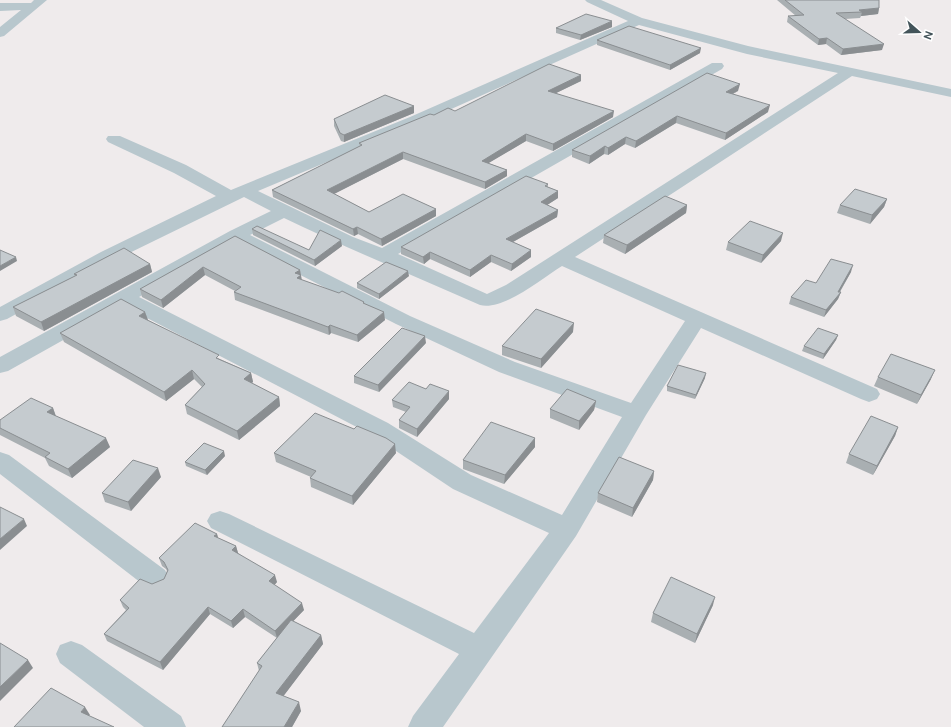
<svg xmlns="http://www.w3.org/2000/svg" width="951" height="727" viewBox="0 0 951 727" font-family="'DM Sans',sans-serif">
<rect width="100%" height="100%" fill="#efebec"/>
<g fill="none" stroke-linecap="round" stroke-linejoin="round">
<path fill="#b8c7cd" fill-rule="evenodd" d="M34,0H47L4,36L0,37V27L21,10L0,11V3H31Z
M585,0H601L642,18L748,46L951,89V97L852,76L575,257L877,389L880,394L877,399L869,402L861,399L701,328L646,415L576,536L443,727H408L413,716L459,654L211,528L207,521L211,514L220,511L229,514L474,633L549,533L453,489L372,435L124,306L8,371L0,373V357L230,231L271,211L244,197L115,260L7,319L0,321V307L101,252L216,196L174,173L108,142L106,139L108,136H120L186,165L231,190L410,117L628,21L587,2ZM639,25L747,54L838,73L506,285L487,294L398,254L722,69L724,66L722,63H712L382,248L353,237L258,191L420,123ZM284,218C348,249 415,276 480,305C503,311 543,278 562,266L685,321L631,403L515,362L410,316L250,235ZM236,242L396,324L499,372L622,417L562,515L471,475L388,423L139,297Z
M0,452L9,455L165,570L169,578L165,586L155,590L145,586L0,474Z
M71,641L82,645L181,716L186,727H144L60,663L56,654L60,645Z"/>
</g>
<path fill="#a9afb2" d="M777,0H879V8L878,14L861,16L860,18L845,19L882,50L841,55L826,44L818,45L787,22L788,16H796Z
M612,27L580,40L556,33V28Z
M597,40L700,53L670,70L597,45Z
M581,75V81L556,93L613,117L553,151L526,141L488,163L507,170V176L485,189L403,159L334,194L369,212L436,209V216L382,246L358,234L354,236L273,197L272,190L360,146L359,143L434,115L455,111Z
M738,91L733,94L768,112L725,140L676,123L635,148L625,144L608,155L604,154L589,164L572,157V150Z
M414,106V113L344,142L341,141L334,126V119Z
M548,184V187L558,191V198L547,205L558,210L557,217L513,242L531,250V257L511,271L491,262L470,277L430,259L424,264L401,254V247Z
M887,199L884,207L870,224L837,213L840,205Z
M687,205L686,213L625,254L603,243L604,235Z
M252,229L309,250L342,246L315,266L253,235Z
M235,236L300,270L302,280L364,302L365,304L385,320L358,342L331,333L329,335L235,300L234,292L235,291L205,275L163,308L142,297L140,289Z
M781,241L761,263L726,250L728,242Z
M150,264L152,272L44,331L16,316L13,307L75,276L74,274Z
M851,272L840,292H841L838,299L824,317L789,304L791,297L816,283Z
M409,276L379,299L357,288V283Z
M145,312L148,320L220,359L251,373L253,382L251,383L279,397L280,406L239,440L187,414L185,405L202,387L194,379L166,401L64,342L60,333Z
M573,332L541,368L502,355V346Z
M838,335L836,340L823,359L802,351L804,346Z
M426,343L379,392L354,383V376Z
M878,377L931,379L917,404L874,386Z
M705,378L695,399L667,391V386Z
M449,399L417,437L399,428V420L406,412L393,407L392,400Z
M596,401L594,410L579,430L550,418V409Z
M53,408L56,416L110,447L72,478L49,466L45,458L0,435V420Z
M898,427L895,436L873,475L846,463L849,454Z
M535,438V447L504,484L463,469V460Z
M274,453H396L353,505L311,487L310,478L311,477L276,462Z
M225,456L207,475L186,466L185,462Z
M654,471L653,480L632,517L597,502L598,493Z
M161,477L131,511L105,502L102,493Z
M217,534L218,538L236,546L238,553L277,582L274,585L304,610L293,621L321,635L323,644L283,696L301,711L292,727H222L259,671L257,663L277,638L245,617L233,628L210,614L163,670L107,641L104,634L126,610L123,607L120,600L152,584L164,579L167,571L166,569L162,566L159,558Z
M713,605L695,643L651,622L653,613Z"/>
<path fill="#8a8e91" d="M879,8L878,14L861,16L862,12L859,10Z
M612,21V27L580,40L581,35Z
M827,38L826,44L818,45L819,39Z
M884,44L882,50L841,55L843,49Z
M701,48L700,53L670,70V65Z
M581,75V81L548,97V91Z
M740,84L738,91L724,98L726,92Z
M770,105L768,112L725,140L726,133Z
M414,106V113L344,142V135Z
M614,111L613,117L553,151V144Z
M677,116L676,123L635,148L636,141Z
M526,134V141L482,167V161Z
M626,137L625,144L608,155V148Z
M605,146L604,154L589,164L590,156Z
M403,152V159L328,197L327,190Z
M507,170V176L485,189V182Z
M558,191V198L541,209V202Z
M887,199L884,207L870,224L872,215Z
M687,205L686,213L625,254L627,245Z
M436,209V216L382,246L381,239Z
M558,210L557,217L506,246V239Z
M357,227L358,234L354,236L353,229Z
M783,233L781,241L761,263L763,255Z
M341,240L342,246L315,266L314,260Z
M531,250V257L511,271L512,264Z
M430,252V259L424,264L423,257Z
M491,255V262L470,277V270Z
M16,257L17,261L0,271V266Z
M150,264L152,272L44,331L41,322Z
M853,265L851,272L836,298L841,292L838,299L824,317L826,310L838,292Z
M203,267L205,275L163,308L161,300Z
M300,270L302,283L298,286L295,273Z
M408,271L409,276L379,299V294Z
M145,312L148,320L139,316Z
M384,312L385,320L358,342L357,335Z
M574,323L573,332L541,368V359Z
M330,325L331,333L329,335L328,327Z
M838,335L836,340L823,359L824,354Z
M425,336L426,343L379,392L378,385Z
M192,370L194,379L166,401L164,392Z
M935,370L931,379L917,404L921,395Z
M251,373L253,382L246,388L244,379Z
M706,373L705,378L695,399L696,395Z
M449,391V399L417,437V429Z
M279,397L280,406L239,440L237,431Z
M596,401L594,410L579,430V421Z
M53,408L56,417L47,412Z
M898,427L895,436L873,475L877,466Z
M106,438L110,447L72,478L68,469Z
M535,438V447L504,484L505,475Z
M395,444L396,453L353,505L352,496Z
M224,451L225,456L207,475L205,470Z
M158,468L161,477L131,511L128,502Z
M654,471L653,480L632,517L633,508Z
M24,519L27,526L0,550V539Z
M217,534L219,541L214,536Z
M236,546L238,553L234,558L232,550Z
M275,575L277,582L271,589L269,581Z
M715,597L713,605L695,643L697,634Z
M302,603L304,610L277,638L275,631Z
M208,607L210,614L163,670L160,662Z
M243,609L245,617L233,628L231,621Z
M321,635L323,644L279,702L276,693Z
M28,660L33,668L0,701V687Z
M299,702L301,711L292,727H284Z
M85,707L90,715L85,720L81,712Z"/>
<path fill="#c5cbcf" stroke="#8a8e91" d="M785,0H879V8L859,10L862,12L836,13L884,44L843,49L827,38L819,39L788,16L804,15Z
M586,14L612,21L581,35L556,28Z
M629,26L701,48L670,65L597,40Z
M549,64L581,75L548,91L614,111L553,144L526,134L482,161L507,170L485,182L403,152L327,190L369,212L403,194L436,209L381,239L357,227L353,229L272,190L362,145L359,143L430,114L434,115L448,108L455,111Z
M707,73L740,84L726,92L770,105L726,133L677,116L636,141L626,137L608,148L605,146L590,156L572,150Z
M385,95L414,106L344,135L340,133L334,119Z
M526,176L548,184L545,186L558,191L541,202L558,210L506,239L531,250L512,264L491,255L470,270L430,252L423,257L401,247Z
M855,189L887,199L872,215L840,205Z
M665,196L687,205L627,245L604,235Z
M750,221L783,233L763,255L728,242Z
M257,226L309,250L320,230L341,240L314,260L252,229Z
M235,236L300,270L295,273L301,275L297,278L339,293L342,291L364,302L363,303L384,312L357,335L330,325L328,327L234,292L241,287L203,267L161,300L140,289Z
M124,248L150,264L41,322L13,307L77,275L74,274Z
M0,250L16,257L0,266Z
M831,259L853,265L838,292H841L826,310L791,297L806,280L816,283Z
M386,262L408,271L379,294L357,283Z
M121,299L145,312L139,316L219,355L216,358L251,373L244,379L279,397L237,431L185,405L205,384L192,370L164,392L60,333Z
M536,309L574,323L541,359L502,346Z
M402,328L425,336L378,385L354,376Z
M818,328L838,335L824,354L804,346Z
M891,354L935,370L921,395L878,377Z
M678,365L706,373L696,395L667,386Z
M409,382L426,389L430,384L449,391L417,429L399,420L410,407L392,400Z
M567,389L596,401L579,421L550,409Z
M31,398L53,408L47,412L106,438L68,469L45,457L50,453L0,428V420Z
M315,413L354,429L357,426L386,438L395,444L352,496L310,478L316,471L274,453Z
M871,416L898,427L877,466L849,454Z
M491,422L535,438L505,475L463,460Z
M204,443L224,451L205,470L185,462Z
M619,457L654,471L633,508L598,493Z
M133,460L158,468L128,502L102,493Z
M0,507L24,519L0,539Z
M195,523L217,534L214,536L236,546L232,550L275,575L269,581L302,603L275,631L243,609L231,621L208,607L160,662L104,634L129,608L120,600L140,579L152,584L164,579L168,570L164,562L159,558Z
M671,577L715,597L697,634L653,613Z
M291,620L321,635L276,693L299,702L284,727H222L262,666L257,663Z
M0,643L28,660L0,687Z
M51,688L85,707L81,712L114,727H14Z"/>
<g transform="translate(919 32) rotate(110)" stroke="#ffffff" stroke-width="3" paint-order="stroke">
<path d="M0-3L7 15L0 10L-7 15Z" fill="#43545a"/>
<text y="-6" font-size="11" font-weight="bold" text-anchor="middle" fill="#43545a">N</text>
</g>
</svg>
